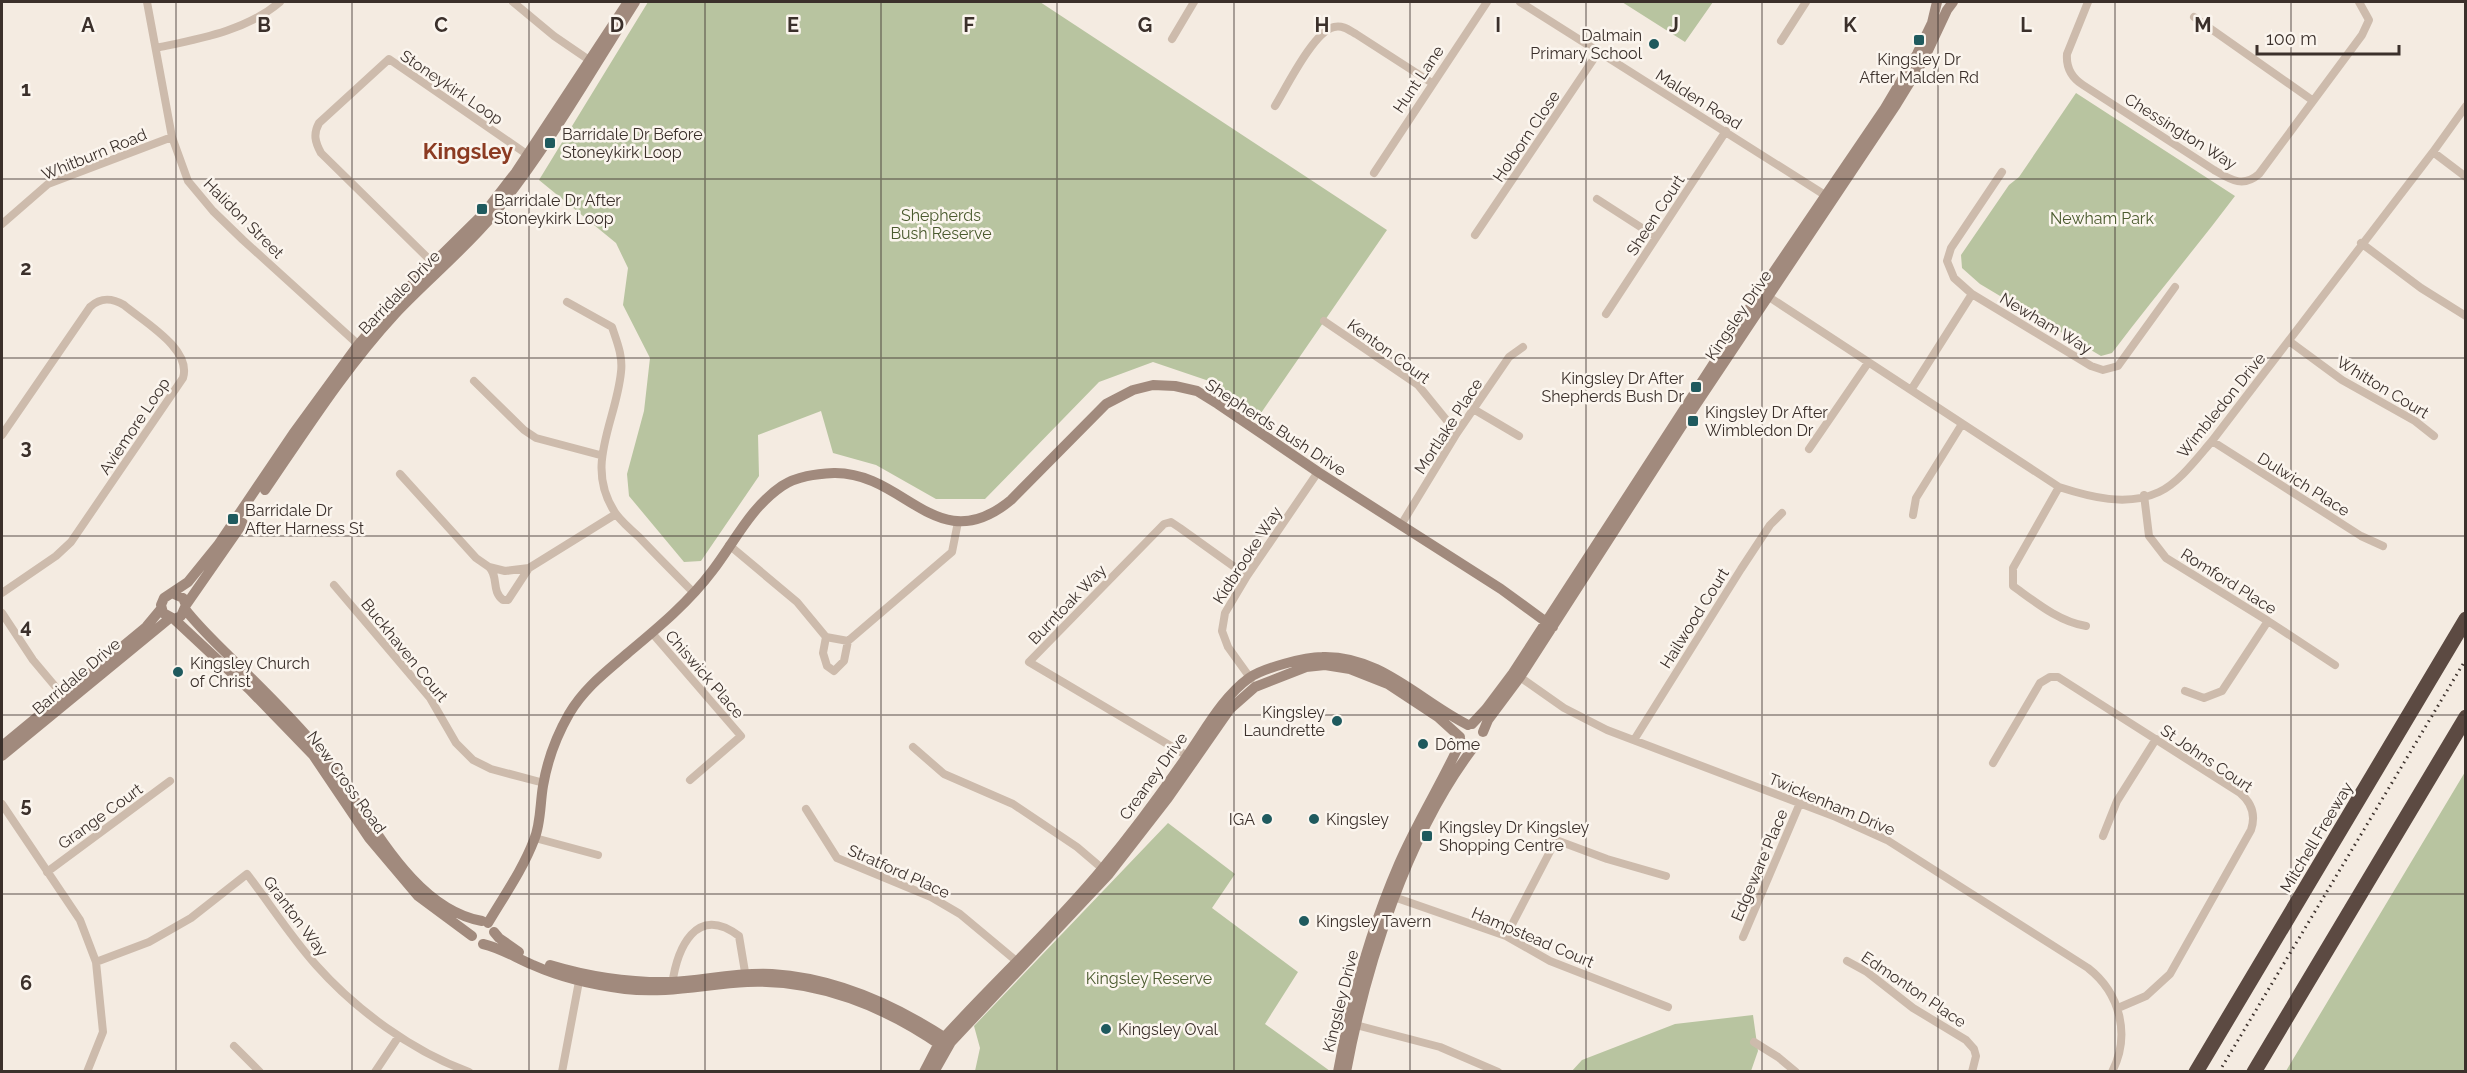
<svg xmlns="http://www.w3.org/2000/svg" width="2467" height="1073" viewBox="0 0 2467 1073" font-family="Raleway,sans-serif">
<rect width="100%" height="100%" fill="#f4ebe1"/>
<path fill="#b8c4a0" d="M648,2H1040L1387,230L1261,413L1209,381L1153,362L1099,382L985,499H936L876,465L833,453L821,411L758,435L759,476L701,561L684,562L629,496L627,474L644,411L650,358L623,305L628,268L616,243L539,180Z
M1622,2H1713L1685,42Z
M2076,93L2235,196C2195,249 2152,300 2112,353L2101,356L1980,284L1962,268L1961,255L2009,185L2019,177Z
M2465,772V1071H2286Z
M1168,823L1235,874L1212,908L1298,972L1265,1024L1330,1071H975L980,1048L974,1026Z
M1753,1015L1758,1051L1751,1071L1571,1072L1582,1060L1675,1024Z"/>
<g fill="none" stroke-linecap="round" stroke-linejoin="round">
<path stroke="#cdbbac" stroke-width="8" d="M147,2L172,137L188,181L213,211L243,240L361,347
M513,2L554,36L592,62
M1520,2L1828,197
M2088,2L2067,54C2066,67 2072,78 2083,85L2214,170C2231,180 2243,188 2259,174L2362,35L2369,20L2359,2
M2194,17L2312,100
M1172,39L1194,2
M1781,41L1806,2
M156,48C198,39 246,31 280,2
M1275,106C1286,88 1314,31 1334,27C1343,25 1349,30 1356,34L1432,83
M2433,152L2466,177
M2002,172L1951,248L1947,261L1954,278L1972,294L2091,366L2103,370L2118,366L2175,287
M1374,173L1487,2
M1597,199L1656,237
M2,224L48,184L172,137
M1475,235L1599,51
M2361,243L2421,288L2466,316
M435,265L321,153C315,142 313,134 319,123L389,59L531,157
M1766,295L2059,487C2090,497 2127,507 2159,492C2179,483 2198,457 2212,441L2433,152L2466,106
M567,302L612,327C617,342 623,356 621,372C616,423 583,466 616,514C622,522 631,530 639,537C657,556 675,574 694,593
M1606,314L1726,131
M1324,321L1418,385L1457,433
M2289,341L2342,380L2415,421L2434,436
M474,381L524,430L536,438L600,455
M1911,390L1972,294
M1475,410L1519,436
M2,435L90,307C101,297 112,298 124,305C144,322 192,349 183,378L71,542L56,556L2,593
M2212,441L2361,536L2383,546
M1809,449L1868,363
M400,474L476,558L489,567L505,571L529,568L616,514
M2059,487L2013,568V586C2034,601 2059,622 2086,626
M2144,495L2149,536L2166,558L2268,621L2335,665
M1913,515L1916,498L1962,424
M1401,525L1457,433L1509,357L1523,347
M729,545L797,602L826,637L848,641L952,552L958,522
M489,567C499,577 491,591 503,600H508L529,568
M334,585L430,698L456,743L473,760L491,769L544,783
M2,613L33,660L65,698
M652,633L741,736L690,780
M826,637L823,653L827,666L834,671L844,661L848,641
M1517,675L1564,708L1607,730L1836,817L1887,840L2088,968C2120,993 2131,1035 2112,1072
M1251,679L1228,647L1222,631L1225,613L1247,576L1318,472
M2185,691L2204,698L2222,691L2268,621
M1634,740L1741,569L1770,525L1782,513
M913,747L944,774L1013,804L1077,847L1104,870
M1191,758L1029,662L1164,524L1171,522L1180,528L1247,576
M1993,763L2040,683L2050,677H2058L2240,793C2252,803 2256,815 2251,830L2170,974L2146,996L2118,1008
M2,804L80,920L96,962L103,1032L87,1072
M806,809L837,858L931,897L960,914L1020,964
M2103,836L2117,801L2156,739
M535,838L598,855
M47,872L170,781
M1391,896L1506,936L1550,961L1668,1007
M1506,936L1556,840L1607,859L1666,876
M1743,937L1800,803
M1847,961L1867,972L1913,1008L1966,1040L1974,1049L1976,1056L1972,1072
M96,962L149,942L191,918L247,874C270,904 291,937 316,965C356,1010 412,1051 469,1072
M672,985C677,949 696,903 739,936L746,978
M1352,1024L1440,1047L1498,1072
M1754,1042L1778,1057L1796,1072
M234,1046L260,1072
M375,1072L399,1036
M562,1072L580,976"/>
<path stroke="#a18a7d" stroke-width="10" d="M265,490C306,430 346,367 395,314C427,280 464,250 494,214C548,147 590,73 635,2
M174,594L183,598L186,605L181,616L174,619L163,613L161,605L164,598L188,582L218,545L293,434L358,345L403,293L485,212L516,172L628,2
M186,605L243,523
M185,609C198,626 214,641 229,656C259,686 291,716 318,749C364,802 405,907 482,921
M174,619L249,689L313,755L369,838L418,896L472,936
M1472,724L1486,709L1513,673L1760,292L1885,108L1917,54L1932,23L1937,2
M1483,732L1488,720L1520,677L1685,421L1896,105L1923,61L1947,10L1953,2
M2,746L146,627L161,609
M2,756L170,618
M488,923C504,896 523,869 534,840C541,824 540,803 543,786C547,762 557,735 569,714C584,688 607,671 629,652C659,627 689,602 713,570C735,541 751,507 782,486C797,476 816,474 834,473C906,472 937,561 1011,500L1106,404L1133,390L1153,385L1175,386L1197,391L1218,404L1318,472L1501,589L1553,627
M494,932L499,938L519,952
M483,944C501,948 516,958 533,965C562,978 593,985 625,989C666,994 707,984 747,982C818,979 886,1007 943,1047
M550,965C590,977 630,983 672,982C705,980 738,972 772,974C837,978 896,1005 950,1041
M924,1072L939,1043C992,984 1052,930 1103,868C1133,832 1161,794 1187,756C1206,729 1222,698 1249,678C1263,668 1305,657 1322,657C1380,655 1420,701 1468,725
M934,1072L951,1042L1109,874L1168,798L1230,709L1255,687L1306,667L1325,665L1350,669L1388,684L1438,717L1460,737
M1338,1072C1351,1000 1370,931 1399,864C1417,822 1442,783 1461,741
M1346,1072C1366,965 1407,835 1473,748"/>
<path stroke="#5c4a42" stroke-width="15" d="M2196,1072L2466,619
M2254,1072L2466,717"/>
<path stroke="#3b302b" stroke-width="3" stroke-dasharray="1.5 4.5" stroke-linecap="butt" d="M2219,1072L2466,659"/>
</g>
<path fill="none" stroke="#3b302b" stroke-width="1.5" stroke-opacity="0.55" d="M176,2V1072M352,2V1072M529,2V1072M705,2V1072M881,2V1072M1057,2V1072M1234,2V1072M1410,2V1072M1586,2V1072M1762,2V1072M1938,2V1072M2115,2V1072M2291,2V1072M2,179H2466M2,358H2466M2,536H2466M2,715H2466M2,894H2466"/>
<g fill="#1f5a5e" stroke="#fbf5ee" stroke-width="2">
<rect x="1913" y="34" width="12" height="12" rx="3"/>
<circle cx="1654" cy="44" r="6"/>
<rect x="544" y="137" width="12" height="12" rx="3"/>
<rect x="476" y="203" width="12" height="12" rx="3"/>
<rect x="1690" y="381" width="12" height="12" rx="3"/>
<rect x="1687" y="415" width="12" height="12" rx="3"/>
<rect x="227" y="513" width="12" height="12" rx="3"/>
<circle cx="178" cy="672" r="6"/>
<circle cx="1337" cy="721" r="6"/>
<circle cx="1423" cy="744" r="6"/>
<circle cx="1267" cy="819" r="6"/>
<circle cx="1314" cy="819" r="6"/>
<rect x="1421" y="830" width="12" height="12" rx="3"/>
<circle cx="1304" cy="921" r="6"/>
<circle cx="1106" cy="1029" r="6"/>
</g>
<g text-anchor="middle" stroke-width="5" stroke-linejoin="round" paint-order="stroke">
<g font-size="16" fill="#3b302b" stroke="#fbf5ee" text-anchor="start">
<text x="1642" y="41" text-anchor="end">Dalmain<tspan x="1642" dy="18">Primary School</tspan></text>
<text x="1919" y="65" text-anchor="middle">Kingsley Dr<tspan x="1919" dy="18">After Malden Rd</tspan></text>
<text x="562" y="140">Barridale Dr Before<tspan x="562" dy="18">Stoneykirk Loop</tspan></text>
<text x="494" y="206">Barridale Dr After<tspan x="494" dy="18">Stoneykirk Loop</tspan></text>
<text x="1684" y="384" text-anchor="end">Kingsley Dr After<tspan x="1684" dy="18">Shepherds Bush Dr</tspan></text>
<text x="1705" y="418">Kingsley Dr After<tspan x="1705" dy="18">Wimbledon Dr</tspan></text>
<text x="245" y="516">Barridale Dr<tspan x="245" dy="18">After Harness St</tspan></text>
<text x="190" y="669">Kingsley Church<tspan x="190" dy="18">of Christ</tspan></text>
<text x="1325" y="718" text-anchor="end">Kingsley<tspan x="1325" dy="18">Laundrette</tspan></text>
<text x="1435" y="750">Dôme</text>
<text x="1255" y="825" text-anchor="end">IGA</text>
<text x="1326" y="825">Kingsley</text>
<text x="1439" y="833">Kingsley Dr Kingsley<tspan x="1439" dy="18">Shopping Centre</tspan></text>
<text x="1316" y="927">Kingsley Tavern</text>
<text x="1118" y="1035">Kingsley Oval</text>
</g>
<g font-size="16" fill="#3b302b" stroke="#fbf5ee">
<text transform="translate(1418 79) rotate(-56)" y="6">Hunt Lane</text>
<text transform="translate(452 87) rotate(34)" y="6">Stoneykirk Loop</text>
<text transform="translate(1699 99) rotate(32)" y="6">Malden Road</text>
<text transform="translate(2181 131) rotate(32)" y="6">Chessington Way</text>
<text transform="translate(1526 136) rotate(-56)" y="6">Holborn Close</text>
<text transform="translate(94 154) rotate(-22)" y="6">Whitburn Road</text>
<text transform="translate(1655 215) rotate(-57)" y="6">Sheen Court</text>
<text transform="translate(244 218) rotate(45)" y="6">Halidon Street</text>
<text transform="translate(399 292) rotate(-46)" y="6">Barridale Drive</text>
<text transform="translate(1738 315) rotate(-56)" y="6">Kingsley Drive</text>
<text transform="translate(2046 323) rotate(31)" y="6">Newham Way</text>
<text transform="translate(1389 351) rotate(36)" y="6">Kenton Court</text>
<text transform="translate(2383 387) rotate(31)" y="6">Whitton Court</text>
<text transform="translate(2221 405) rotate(-51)" y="6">Wimbledon Drive</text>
<text transform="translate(134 426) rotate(-56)" y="6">Aviemore Loop</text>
<text transform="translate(1448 426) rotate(-57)" y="6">Mortlake Place</text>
<text transform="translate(1276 427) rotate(33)" y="6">Shepherds Bush Drive</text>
<text transform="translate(2304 484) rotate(32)" y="6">Dulwich Place</text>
<text transform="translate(1247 555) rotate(-57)" y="6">Kidbrooke Way</text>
<text transform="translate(2229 581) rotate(32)" y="6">Romford Place</text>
<text transform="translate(1067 604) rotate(-46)" y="6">Burntoak Way</text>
<text transform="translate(1694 618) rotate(-58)" y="6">Hailwood Court</text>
<text transform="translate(405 650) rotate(51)" y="6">Buckhaven Court</text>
<text transform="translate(705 674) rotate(49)" y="6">Chiswick Place</text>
<text transform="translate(76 676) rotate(-40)" y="6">Barridale Drive</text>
<text transform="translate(2207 758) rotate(34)" y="6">St Johns Court</text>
<text transform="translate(1153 776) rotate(-54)" y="6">Creaney Drive</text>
<text transform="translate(347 782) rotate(54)" y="6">New Cross Road</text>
<text transform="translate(1832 804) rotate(23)" y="6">Twickenham Drive</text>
<text transform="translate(100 816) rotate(-36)" y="6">Grange Court</text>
<text transform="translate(2316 837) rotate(-59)" y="6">Mitchell Freeway</text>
<text transform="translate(1759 865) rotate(-67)" y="6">Edgeware Place</text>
<text transform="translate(899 871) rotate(24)" y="6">Stratford Place</text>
<text transform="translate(296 916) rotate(53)" y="6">Granton Way</text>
<text transform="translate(1533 937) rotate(23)" y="6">Hampstead Court</text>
<text transform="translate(1914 989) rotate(34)" y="6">Edmonton Place</text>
<text transform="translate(1340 1001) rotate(-76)" y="6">Kingsley Drive</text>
</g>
<g font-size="16" fill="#4a5a2e" stroke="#fbf5ee">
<text x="941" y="221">Shepherds<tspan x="941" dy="18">Bush Reserve</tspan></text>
<text x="2102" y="224">Newham Park</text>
<text x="1149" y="984">Kingsley Reserve</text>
</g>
<g font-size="22" font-weight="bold" fill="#8c3b22" stroke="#fbf5ee">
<text x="468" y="159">Kingsley</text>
</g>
</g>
<g font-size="20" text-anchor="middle" font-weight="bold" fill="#3b302b" stroke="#fbf5ee" stroke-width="5" stroke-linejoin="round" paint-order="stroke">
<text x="88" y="32">A</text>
<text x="264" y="32">B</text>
<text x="441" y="32">C</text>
<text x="617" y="32">D</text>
<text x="793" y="32">E</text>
<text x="969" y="32">F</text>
<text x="1145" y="32">G</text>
<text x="1322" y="32">H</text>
<text x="1498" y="32">I</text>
<text x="1674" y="32">J</text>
<text x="1850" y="32">K</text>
<text x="2026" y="32">L</text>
<text x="2203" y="32">M</text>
<text x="26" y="96">1</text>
<text x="26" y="275">2</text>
<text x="26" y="454">3</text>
<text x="26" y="633">4</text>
<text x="26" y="812">5</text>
<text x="26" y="990">6</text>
</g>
<rect width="2467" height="1073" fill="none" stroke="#3b302b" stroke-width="6"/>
<path d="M2257 45v9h142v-9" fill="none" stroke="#3b302b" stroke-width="3"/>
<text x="2266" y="45" font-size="18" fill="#3b302b" stroke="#fbf5ee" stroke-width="4.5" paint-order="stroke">100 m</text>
</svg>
